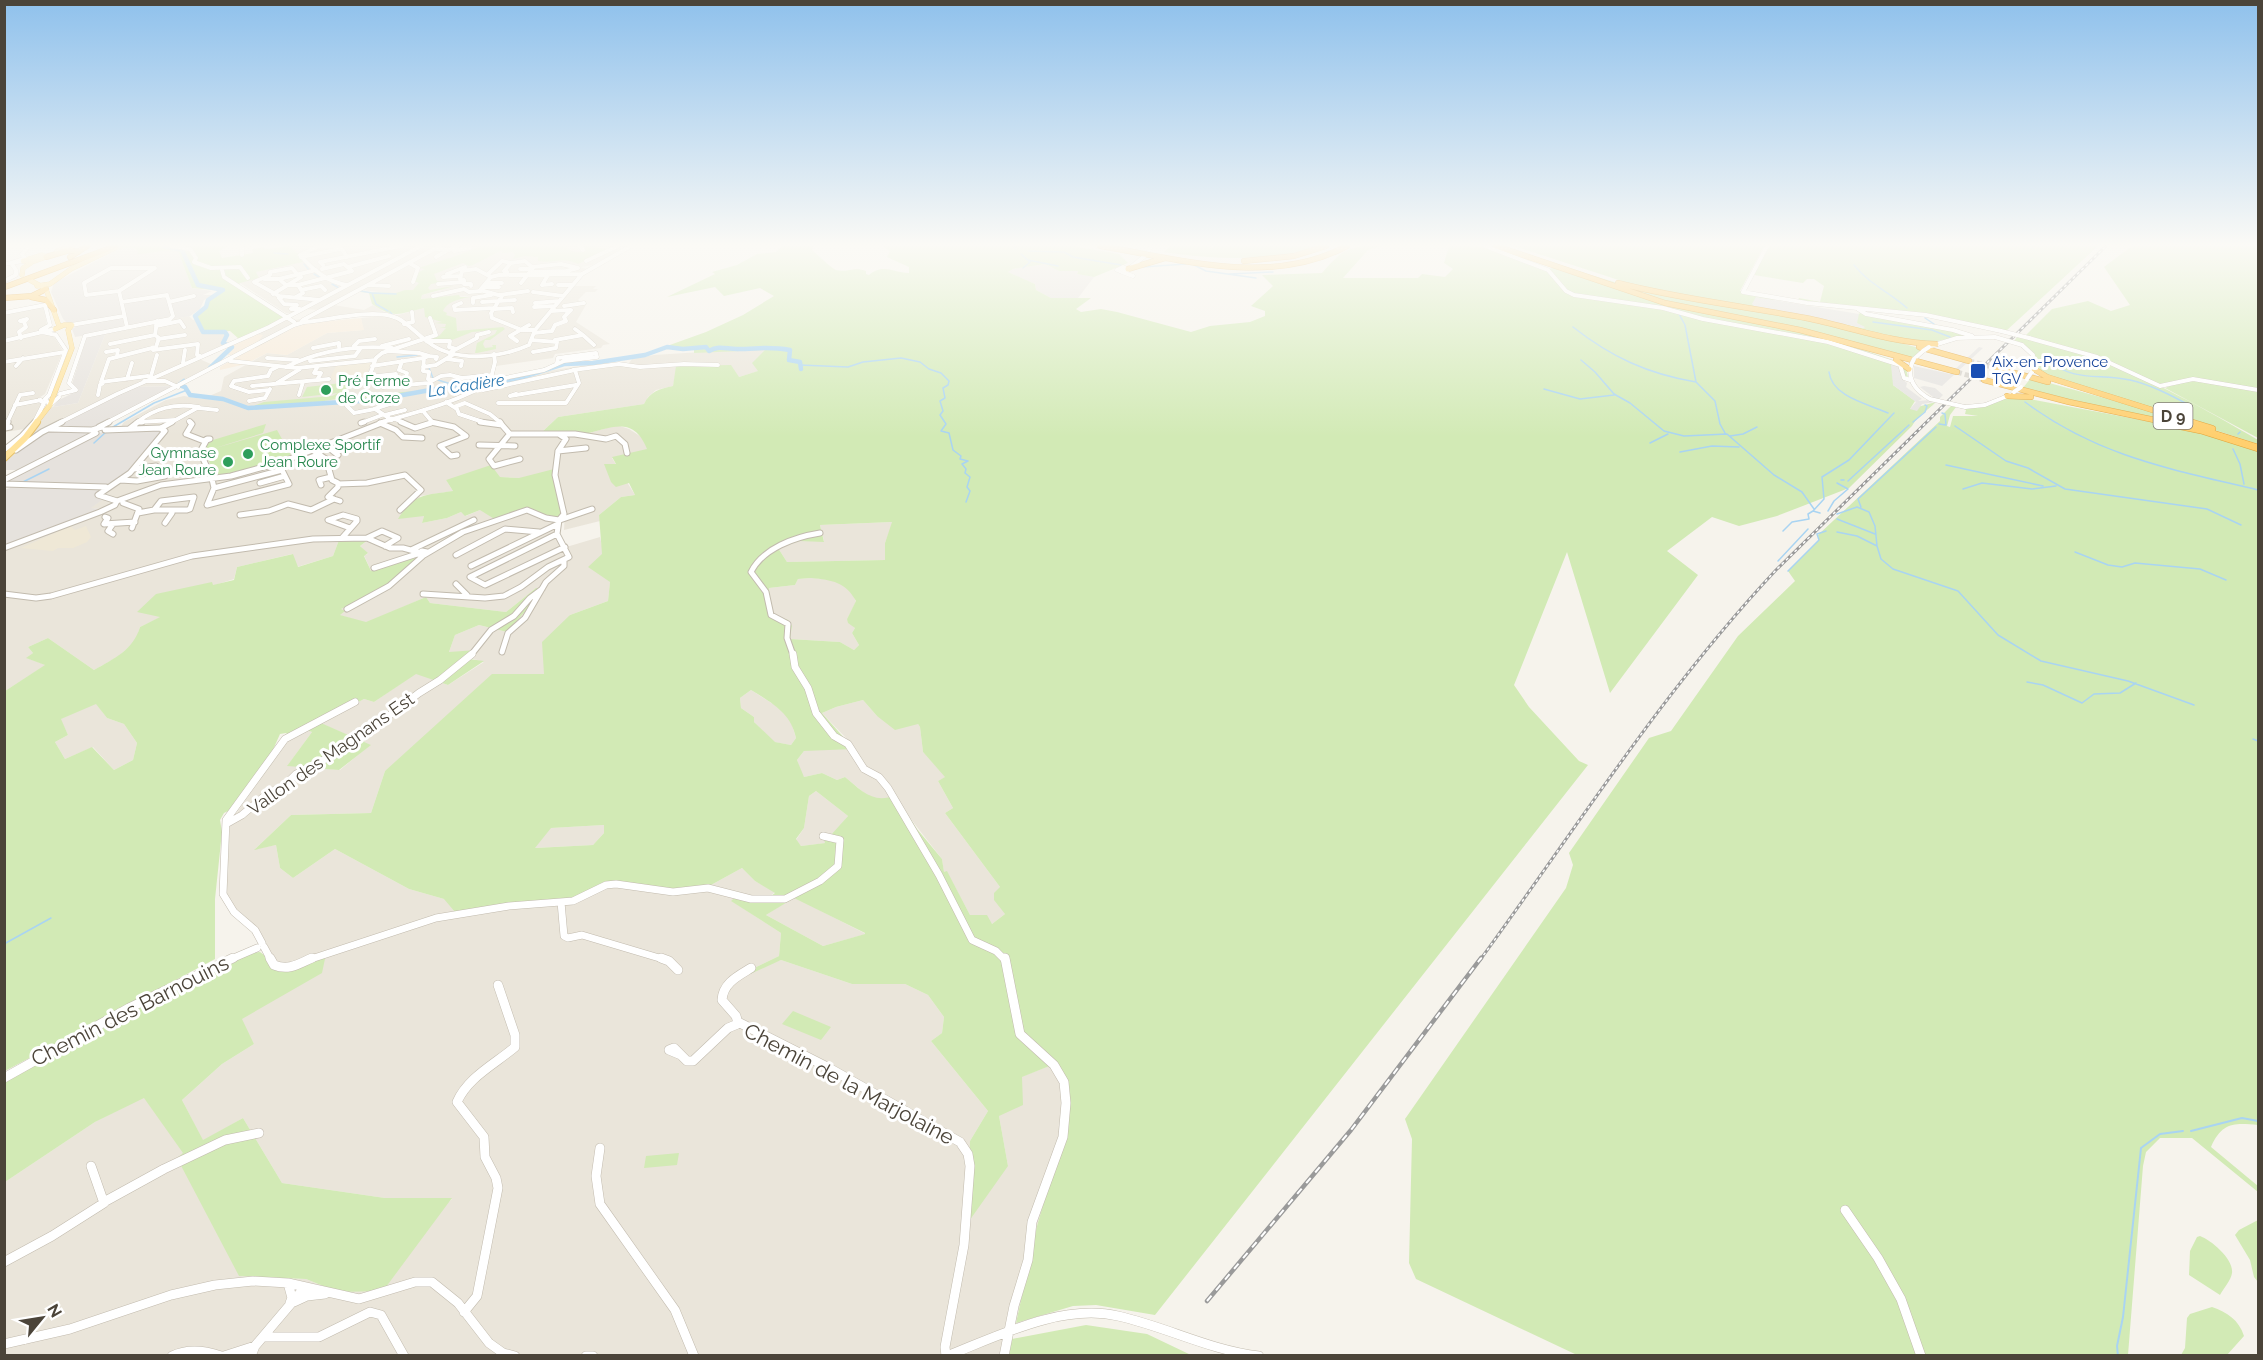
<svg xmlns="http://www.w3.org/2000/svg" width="2263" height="1360" viewBox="0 0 2263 1360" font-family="Raleway,sans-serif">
<rect width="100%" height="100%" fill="#f6f3ec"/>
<path fill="#eae5da" d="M291,246H629L592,265L581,267L587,269L571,286H596L593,289H598L595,292H586L578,300L583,304L587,303L576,322L610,344L603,345L601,348L555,354L553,358L496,366L493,380L598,363H629L632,359L654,355L748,349L766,350L761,356L759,371L739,377L699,367L677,366L673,386L656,390L648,397L644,404L558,417L543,431L582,435L617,425L629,429L643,438L648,450L612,458L635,495L621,497L599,515L600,521L564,530L565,512L519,478L500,477L446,480L453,491L420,496L424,516L422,523L447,518L461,512L466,516L480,510H521L556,519L554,530L563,548L600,537L610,583L608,601L570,615L544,674L385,771L371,813L291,815L255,849L276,845L280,868L293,878L335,849L409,889L444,899L602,884L676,890L711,885L742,868L755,881L775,892L768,898L732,901L781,933L779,956L748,971L781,960L852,984H905L928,995L944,1017L942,1033L931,1041L988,1111L970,1141L1008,1166L999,1116L1021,1077L1057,1063L1069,1115L1037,1226L1009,1355H5V1182L95,1122L144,1097L184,1153L178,1158L240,1276L306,1279L338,1292L452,1199L385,1198L282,1183L243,1118L203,1141L182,1100L222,1064L254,1044L241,1019L313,956L279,966L257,929L232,907L226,899L230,823L284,743L306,730L312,732L288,765L340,770L370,745L320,723L364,699L374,702L416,673L448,685L484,662L449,652L455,635L479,625L507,632L536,588L506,612L430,603L426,597L366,623L339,615L340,609L379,590L414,557L371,571L364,555L368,554L360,546L367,541L339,540L333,556L297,567L292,554L237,567L234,579L212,586L161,617L140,627L136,640L119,656L94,670L48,638L28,647L33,653L27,658L46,665L5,691V547L100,509L90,508L106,497L101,495L133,472L169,430L162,427L120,428L124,422L166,400L184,396L202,399L221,391L224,377L267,353L287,355L327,333L363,330L361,318L398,315L469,296L421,299L422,295L442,290H430L414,296L362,290L334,305L364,310L373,305L386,313L309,323L293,328L265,343L257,342L255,334L290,317L294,320L302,319L318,310L306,309L296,314L286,313L240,283L255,272L303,261Z
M43,305L47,325L39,331L40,335H53L63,351L45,394L37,399L42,404L41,409L78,403L106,332L189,316L193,320L196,319L201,333L224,334L225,336L222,341L224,345L195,357L213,365L175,386L129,387L35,434L25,429L5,432V314Z
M893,522L885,543L886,560L787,562L778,548L800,541H824L820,525Z
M811,578L834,580L851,590L856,602L847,619L855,628L852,633L859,645L854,650L840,642L790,639L792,626L772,614L769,588L795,585L798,579Z
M751,690L776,706L790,718L796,738L791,745L774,742L754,722V717L741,708L740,698Z
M863,700L877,716L918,724L920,727L923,752L946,777L938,781L953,808L945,813L1000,887L1005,914L992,924L970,915L947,872L944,873L942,859L903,809L868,796L845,777L837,780L822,773L804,777L802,775L797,760L804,751L847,739L822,713L836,707Z
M96,703L107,718L124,724L137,743L133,760L114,770L93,747L65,759L55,742L68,735L60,719Z
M816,791L848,816L826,843L801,846L796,840L804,828L809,796Z
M604,825V833L593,845L534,848L550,828Z
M794,897L866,934L823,946L766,915Z"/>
<path fill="#f7ead8" d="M361,318L364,330L327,333L287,355L267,353L246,364L220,370V367L241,355H227L233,347L229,345L255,334L263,335L258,342L265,343L293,328L310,323Z"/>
<path fill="#e6e2dd" d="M132,248L139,252V254L160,250L178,251L192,288L212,291L203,295H214L204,300L200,309L190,316L106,332L78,403L53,407L59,400L79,390L72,384L87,335L75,337L72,329L77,326V324L67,323L63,319L51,292L54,283L119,249Z
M1045,264L1059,271H1078L1077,274L1094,277L1078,298H1051L1036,290L1035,284L1007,272L1013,269Z
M175,386L89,431L94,434L108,431L160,429L164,431L129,471L96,494L95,497L102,500L91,508L102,509L5,547L4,490L10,488L11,480L27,470H5V462L32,438L134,387Z"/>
<path fill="#efe8d6" d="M372,362L365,377L336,381L330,379L336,366Z
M70,526L75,530L86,526L91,537L87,542L73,548H58L53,551L21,548Z"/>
<path fill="#d2eab5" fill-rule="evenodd" d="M121,246H228L219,251L222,258L253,253L252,249L264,247L265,249L291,246L297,253H302L296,256H299L303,262L256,272L259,278L240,283L238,287L284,318L239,339L230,331L204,332L195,316L207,307L208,301L223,291L192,288L178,251C163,249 151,254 137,254L139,252L134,248L115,249Z
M480,246H566C570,253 579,253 586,251L581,246L612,249L578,264C562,256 556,264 538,261V257L525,256L513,259L515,255L513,252L502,253L503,251H500L473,265L469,266L463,263L434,274L437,281L444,282L431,284L428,288L430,290L454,286L422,295L421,299L459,295L460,297H470C457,299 446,303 443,311L447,313L446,315L456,318L457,331L503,327L505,329L490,340H485L483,344L485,348L493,347L492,345H496V349L477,353H475L477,343L495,334L497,330L472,332L452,340H428L439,336L446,328H439L445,327L446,324L435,323L442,322L425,317L424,308C399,314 394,319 372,304L369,293L360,292L396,293L405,290H413L419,283L414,281L417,273L425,269L419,268C438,261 463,255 480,246Z
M782,246H813L812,250C818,255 831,268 836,270C847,273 854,266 866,271V274L869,275C884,263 893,273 909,273V267L887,257L890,251L883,247L886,246H1072L1119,254L1128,263L1094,277L1077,274L1078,271H1059L1045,264L1013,269L1008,272L1035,284L1036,290L1051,298H1091L1076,309L1081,312L1101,309L1117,312L1191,332L1210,326L1250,322L1265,316V311L1251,306L1273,286L1262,275L1322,273C1344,248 1348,246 1381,246L1368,250L1343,278H1418L1422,274L1445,277L1453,269L1444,263L1449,246L1483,247L1546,270L1555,267L1645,298L1779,327L1846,344L1899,362L1906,367L1908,378H1905L1902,366L1893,385L1915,401L1910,409L1936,402C1927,411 1918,415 1912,426L1849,488L1777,516L1739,526L1712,517L1667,551L1698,575L1610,693L1567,552L1514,685L1529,707L1579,761L1588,765L1155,1315L1096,1305L1073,1306L1016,1323L1037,1226L1069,1115L1057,1063L1022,1077L1023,1105L999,1116L1008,1166L967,1224L970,1141L988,1111L931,1041L942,1033L944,1017L928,995L905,984H852L781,960L748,975V971L779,956L781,933L731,901L738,895L768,898L775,893L755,881L742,868L711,885L676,890L615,882L576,897L455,912L444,899L409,889L335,849L293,878L280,868L276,845L254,850L291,815L371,813L385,771L492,674H544L542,642L570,615L608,601L610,582L588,567L602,554L599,515L621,497L635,495L629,483L616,487L611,482L604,464H616L612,457L647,449C633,414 610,429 584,434C571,436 555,433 542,432L558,417L644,404C650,391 660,389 673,386L676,366L731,365L739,377L758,371L752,363L765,350L694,353V349L682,350L667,346L706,332L743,315L774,296L760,288L724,296L715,287L667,297L715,274L712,272L737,265L757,254L776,252ZM892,522L885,543V560L787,562L778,548L800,541L824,542L820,525ZM811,578C832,580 846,582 856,601L847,619L848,623L855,628L852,633L859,645L854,650L840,642L790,639L792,626L788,620L772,614L769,588L795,585L798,579ZM751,690C772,703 791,713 796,738L791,745L775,742L754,722V717L741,708L740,698ZM863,700L877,716L895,730L918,724L920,727L923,752L945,777L938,781L953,808L945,813L1000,887L994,893V900L1005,914L992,924L987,915H970L947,871L944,872L942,859L917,829L895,795C874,805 861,790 845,777L837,780L822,773L804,777L797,760L804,751L854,749L822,713L836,707ZM816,791L848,816L831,835H823L825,843L801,846L796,839L804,828L809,796ZM604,825V833L593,845L535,848L551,828ZM794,898L865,933V934L823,946L766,915Z
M1170,246H1212L1208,249L1215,246H1321C1268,262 1218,260 1164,252Z
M1514,246H1764L1740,291L1779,299L1752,303L1755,305L1863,328L1864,327L1856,323L1858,314L1861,313L1952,331L1963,336L1927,343L1637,286Z
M1769,246H2098L2006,331L1933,315L1798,300L1799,298L1820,302L1824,286L1814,279H1807L1803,283L1754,275Z
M2132,246H2258V389L2192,378L2160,385L2108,360L2025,336L2052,309L2088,301L2111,311L2130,305L2104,267Z
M1578,271L1621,284L1836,326L1923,349L1912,359L1827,336L1668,303Z
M2018,336C2043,343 2070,348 2094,357C2149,378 2207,410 2258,440V444L2051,377L2036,368C2037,351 2029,347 2014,341Z
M2031,378L2159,413L2213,432L2022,389Z
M2187,379L2258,391V438L2165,388Z
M350,382L345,392L340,393L355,396L415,391L371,400L336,399L294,406L251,407L264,402L332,396L338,393L302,397L307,387Z
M2013,396L2189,429L2258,449V1125C2234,1123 2222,1122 2211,1147L2258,1186V1192L2192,1138H2160L2146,1152L2143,1166L2128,1355H1577L1416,1279L1409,1263L1412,1139L1405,1119L1566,888L1573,865L1569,853L1649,738L1671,731L1738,636L1795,581L1788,571L1819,540L1818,535L1940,421V417L1951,406L1956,407L1950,415L1947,426L1950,427L1953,416H1978L1965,414L1966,410L1961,407H1982Z
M266,424L263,433L212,449L277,430L292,457L217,477L213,474V470L204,451L210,450L204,449L206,445L213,440Z
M491,465L500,477L519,478L554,469L565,512L556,519L529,509L496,520L480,510L465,516L461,512L447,518L422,523L424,516L398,519C413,494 425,495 453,491L446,480Z
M339,540H368L360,546L368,553L364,556L371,571L414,557L418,559C396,582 369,595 341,609L345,611L340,615L366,622L426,597L430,603L506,612L536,588L545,589L507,632L479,625L455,635L449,652L477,650L469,659L484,661L448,685L416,674L374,702L364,699L321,723L371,745L339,770L287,766L312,732L306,730L291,737L286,733L280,734L272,752L232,809L224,813L220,820L222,832L215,899V959L5,1071V691L45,665L26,658L33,653L28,647L48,638L94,670C115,658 133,650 140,627L160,617L137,612L156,594L212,582L213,585L234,580L237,567L293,554L298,567L333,556ZM96,704L107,718L124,724L137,743L133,760L114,770L92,747L65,759L55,742L68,735L61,719Z
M260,952L264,955L272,969L326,954L322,973L242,1019L254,1044L222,1064L182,1100L203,1140L243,1118L282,1183L385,1198H452L383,1291L338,1292L306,1279L239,1276L177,1158L183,1153L144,1098L95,1122L5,1182L4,1083L197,976L246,954Z
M793,1011L831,1027L821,1040L782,1024Z
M679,1153L677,1165L644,1168L646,1156Z
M2258,1220V1282L2254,1277L2250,1260L2235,1235L2239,1230Z
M2200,1236C2211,1240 2234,1259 2232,1273C2231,1280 2224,1288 2220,1295L2189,1275L2190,1251L2197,1237Z
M2212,1307C2227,1312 2239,1320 2244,1336L2227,1355H2181L2185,1348L2187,1318L2190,1314Z
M1086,1325L1147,1334L1191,1355H1009L1012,1339Z"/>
<path fill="#e5e3e0" d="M1756,297L1859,314L1857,323L1865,327L1864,328L1755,307L1752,304Z
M1979,347L1983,348L1942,386L1914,378V366L1950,374Z
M1891,365L1899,366L1902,379L1907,383L1906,387L1922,399L1918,401L1930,400L1933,397L1920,387L1924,386L1935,388L1943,395L1936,402L1922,404L1917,411L1910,409L1916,402L1893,385Z"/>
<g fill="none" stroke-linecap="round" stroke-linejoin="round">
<path stroke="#a9d4f2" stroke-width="1.5" d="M1013,246L1016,249
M1028,251L1064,252L1073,257L1121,265
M274,253L288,254
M1021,254L1030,262L1023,268
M1028,260L1058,266
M304,264L309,270
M1194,265L1206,271L1256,278
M1854,265C1869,284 1889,292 1907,308
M1143,267L1186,264
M314,274L321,278
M1229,274L1273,272
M332,284L339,288
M361,291L372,293L376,304L388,311
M373,293L396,294
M390,312L392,314
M1679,314L1685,325L1696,382L1715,401L1720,424L1725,433
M1925,318L1934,324
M1873,322L1932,330
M1573,327C1611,357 1648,374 1696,382
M1932,330L1950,337
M397,357L417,355
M2046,359C2075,383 2097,373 2130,380C2152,385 2172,396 2191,406
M1581,360L1595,372L1614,394L1630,403L1664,431L1684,436L1727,434L1774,475L1802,492L1814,509
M800,365L848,367L863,362L901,358L920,362L929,369L941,373L949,381L948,385L943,388L945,398L940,401L943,411L940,415L946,424L941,431L949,433L953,450L961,456L960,459L968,461L962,464L966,469L965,473L970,477L967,487L970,491L966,502
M429,368L433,378
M1829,372C1832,397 1868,404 1888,413
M438,380L454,385L483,384
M1544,389L1580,399L1614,395
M2025,402C2099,457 2171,469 2258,490
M1913,422L1925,412L1927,406L1925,405
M1939,424L1946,425L1945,414L1942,413
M1955,426L2006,461L2028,468L2065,489L2207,509L2241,525
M113,427L154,403L187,390
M2238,434L2240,432
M1730,436L1743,434L1757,427
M94,443L106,432
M1650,443L1668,434
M2233,449L2240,464L2244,484
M1680,452L1712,446L1739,447
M1946,465L2043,486
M1841,480H1844
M1848,481L1909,425
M23,482L49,469
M1963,489L1982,483L2032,489L2056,486
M1834,501L1848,489L1837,483
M1861,507L1858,499L1936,427
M1828,511L1834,501
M1820,513L1813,511L1824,499L1822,477L1849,460L1894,413
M1837,514L1857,507L1869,512L1875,526L1877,546
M1837,519L1875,534
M1783,531L1792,522L1809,519L1808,514L1813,511
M1837,532L1857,536L1877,546L1881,559L1893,569L1958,591L1998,635L2041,661L2128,681L2194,705
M2075,552L2108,565L2122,567L2135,563L2200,569L2226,580
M1778,561L1808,529
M1788,571L1819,540L1817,534L1826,531
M2027,682L2043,685L2082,703L2094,694L2120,693L2136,683
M2253,739L2258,741
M4,944L51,918"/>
<path stroke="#a9d4f2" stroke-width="2" d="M2191,1131L2242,1118L2258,1121
M2118,1356L2117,1346L2123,1317L2141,1148L2160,1134L2183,1131"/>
<path stroke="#a9d4f2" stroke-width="4.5" d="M164,246L182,250L198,285L223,290L208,300L206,307L195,316L203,332H225L227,335L223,343L232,347L210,368
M184,381L179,385L185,387L190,395L223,399L248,408L375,400L447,387L510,381L564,364L593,363L645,355L667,347L683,349L706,347L709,351C719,345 726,349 737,349C758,349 768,346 790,350L789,360L800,362L801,369"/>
<path stroke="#d4d0c8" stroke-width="5" stroke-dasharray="5 3" stroke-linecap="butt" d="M1969,361L1996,368
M1957,372L1984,380"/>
<defs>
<path id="minor-far3" d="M171,246L190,249L196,258L194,262L211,268L240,267L248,278
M242,246V255
M319,246L300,255C313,270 327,282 347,285
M322,246H340L347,257
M580,246L583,250
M1485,246L1548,270L1566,291L1574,295L1663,308L1703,319L1828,342L1900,365L1904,378L1910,380
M1767,246L1743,292L1807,303L1926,315L2001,331
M253,247L257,246
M437,249L449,250L457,246
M1149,250L1151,246
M454,251L470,248L463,246
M301,257L340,249
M436,257L448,250
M25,258L22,254L29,246
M23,261L11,263L24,259
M586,261L618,246
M409,263L418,268L413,282
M4,264L11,263L16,270V275L4,281
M323,265L320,262L401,246
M348,267L389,256
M1123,267L1128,270L1122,272L1117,270Z
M1131,267L1146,255
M111,268H155L119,291L86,295L84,283Z
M520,269H532
M222,270L224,277L294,322
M530,272L566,271L578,268L561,264L532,267
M1122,272L1133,276
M297,274L292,268L270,272V275L254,282L279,296L320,300
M447,274L465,267
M505,274L507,272L504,271L511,263L525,261L533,268L521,283
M487,275L502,261L511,263
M548,275L542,285L552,284
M443,277L461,276
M264,279H279L316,270
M279,279L286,285H298L303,293L296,297
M486,283H502
M438,284L464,282
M298,285L352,271L344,264L322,269
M368,285L389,286
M558,285H573
M471,286V284H464V280L460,279L462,271L476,269L491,277
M483,287H499
M301,290L321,286L325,290
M119,291L127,327
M533,292L563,296
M273,294L301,277
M500,295L528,291
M433,296L464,289L469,292L481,291
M282,297L279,298L284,304L297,305L291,309H300
M169,302L194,296
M482,302L515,300
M461,303L454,306L455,310L494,308
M473,303V298L491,295
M535,303L559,301
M564,306L584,303
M534,307L555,306
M495,309L512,308L513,312
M1858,309L1866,314L1953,330L1972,336
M4,313L45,305L50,325L41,330L42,332
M430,318L436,335L382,353L376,358L367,383L379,382L383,387L428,383L441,376L450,375L462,378L492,375
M303,320L440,246
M304,322C329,320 367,310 391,316C405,319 416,334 428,342C455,363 500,358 529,345L535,330L582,274L631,246
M404,324L413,322L412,312
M71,325L124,316
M156,326L180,321L184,327
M575,329L583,335
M535,330H522L492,318L491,313L502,296L480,290L491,277L499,275L582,274
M42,332L56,335L66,350L49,395L45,399L50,405L59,397
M534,333L552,331L555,325L566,321L564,317L571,310L551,311
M21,338L19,332L26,327L24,322L27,319L20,321H24
M2029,338L2097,357L2160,386L2193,379L2258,390
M158,339L185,335
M531,340L557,342L556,348L533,352
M555,340L583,335L594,345
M4,341L55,329
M426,341H450L449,347L456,349
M517,341L510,336L529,325
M110,344L155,335
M2022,345L2033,355L2032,373
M354,346L359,341L375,339
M382,346L409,339
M1931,346L1957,338L1995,337
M313,348L339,343V347
M153,350L198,344L197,355L200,356
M388,351L419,353L429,356L424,358
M106,352L118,350L117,356
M449,353L477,338V335L489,332
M429,356L437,357L436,359
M267,358L298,360
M447,359L462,361L461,366
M1914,359L1923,351
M230,361L297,368L375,360
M310,361L355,356L360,349
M402,361L399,370L407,373L405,385
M4,362L65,352
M183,363L185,350
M557,363L558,358L596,353L597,357
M1912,363C1906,380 1916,391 1930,399
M16,366L23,358
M372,366L424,358L423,371L429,372L428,379L432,380
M286,367C320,350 354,345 392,348
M423,367L436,365L454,354
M573,370L619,364L640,367L684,364L718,365
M148,376L101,382L109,359L156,347L159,338L155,335L157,321
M151,376L157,355
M368,377L396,374
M127,379L132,363
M317,380L321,373H314L318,366
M144,381H165L178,387
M490,381L544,370L564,361L597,357
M277,383L300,369
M252,386L329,379
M269,390L249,392L231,386L234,381L268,376L271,370L277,367
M483,390L575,370L579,383L566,403H498
M60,394L76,390L69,383L85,336L170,319L173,316L167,295L122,302
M516,394L510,396L576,385
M98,395L100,385L103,383
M299,395L303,382
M261,399L249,401L265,398L270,389
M446,402L457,409L459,414L486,423
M15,405L41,400
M347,406L354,413L375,409L392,420
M454,407L465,403L490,414L501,423
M1965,407L1985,405L2010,395
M199,408L217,410
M374,409L396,402
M423,411L433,423
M385,415L405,410
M395,419L404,423
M189,421L191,423
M138,422L175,420
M7,423L20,395L33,393
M34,423L44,403L39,400
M59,423L117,394L269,327L421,246
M106,423L294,325L304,322L302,321
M136,423C155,408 174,403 199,407L170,423
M361,423L382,415
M379,423C417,412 456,403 490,382L495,362L494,354"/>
<path id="minor-far2" d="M8,422L5,428L10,427
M138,422H142
M190,422L192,424L186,434L204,441
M401,422L415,428L431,423
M431,422L454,427L466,436L440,446L451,456L457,455
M480,422L502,425L509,433
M500,422L502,425
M361,423L364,422
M380,423L396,430L403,437L422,438
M99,427L109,422
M161,428L172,422
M49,429L92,430L102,427
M129,429L138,422
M105,430L160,428L165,431L130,473L98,495L117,501
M511,434H575L606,439L616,436L625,444L627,453
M508,436L489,459L494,466L520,459
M207,439H210L204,441Z
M206,441L200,452L211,476
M324,444L338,455
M479,445L515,446
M4,450L22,436L35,422
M16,450L42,432L62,422
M312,450L326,459L332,480L338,483V487L328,497L340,501
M558,451L566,439L560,435
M309,458L320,454
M134,469L156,466
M282,470L289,484L207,505L214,488Z
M212,479L214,488
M4,480L96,433
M120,480L137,481L165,476
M260,483L285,476
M4,484L106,487
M338,484L367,483L405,475L421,490L400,510
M321,485L319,480L331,477
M194,497L190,509L187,510H154L161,501Z
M123,503L139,509L132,528
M138,513L154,510
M240,515L269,511L288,504L311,510L334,499
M105,517L108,518L104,524L135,522
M559,520L564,514L555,475L558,451L586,448
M560,520L592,509
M165,523L172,513
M113,524L108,531L113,534
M557,534L470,577L485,585L565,547
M342,538L357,521V519L343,515L328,520L350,528
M367,538L382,531L398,538L385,546
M4,548L100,512L115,505L117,501L161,485L231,476L282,462L384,422
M411,550L474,520
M456,555L505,529L539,532
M471,566L558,524
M374,568L417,554
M456,584L467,595
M4,594L36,598L51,596L192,556L313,539L367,538L390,548H403L418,552
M423,594L485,598L504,596L521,587L548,567L569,557L557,534L559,520L546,518L527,510L463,532L424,555L417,554L422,551L427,552
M347,609L389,586L424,555
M502,652L508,633L525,618L546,582L564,566V561
M471,655L491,630L514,616L530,598L542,589
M793,655L787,638L788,624L771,615L766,592L751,572C763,548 795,537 820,533"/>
<path id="minor-far1" d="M793,654L795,667L808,688L816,713L834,736L848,744L864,769L879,777L888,788L939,875L972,940L996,951L1005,960
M226,824L242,815L267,794L285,785L296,774L345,749L419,693L440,680L472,654
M561,902L564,936L568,938L582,935L666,960
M262,943L255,930L234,912L223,894L226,820L285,739L355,702
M264,947L271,960
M229,960L257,948
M308,960L436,918L509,906L573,901L606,885L616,884L673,892L708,888L751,899H785L820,881L838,866L840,840L823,836"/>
<path id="minor" d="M270,958L274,965C289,971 298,964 312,958
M661,958L669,961L678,970
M738,1023L736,1016L722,1000C723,983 738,976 751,968
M674,1048L681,1055L669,1050Z
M681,1055L687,1061H693L728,1028L740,1023L829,1068L960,1142L968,1154L970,1166L964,1245L945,1347L946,1356
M4,1078L129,1008L233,958
M600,1148L596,1176L600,1204L675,1310L694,1356
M104,1202L164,1169L225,1140L259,1133
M1845,1210L1878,1258L1901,1299L1921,1356
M4,1262L52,1236L104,1203L91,1166
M288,1283L292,1298L290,1303
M294,1302L307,1296L325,1294
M464,1312L477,1296L498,1188L496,1178L485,1157L484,1137L457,1102C468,1077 495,1064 515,1047V1035L498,985
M266,1337H319L370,1312L381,1315L404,1356
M4,1344L70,1329L171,1295L215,1285L253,1281L288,1283L359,1299L415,1282H432L458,1303L489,1343L503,1353L515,1356
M172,1356C188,1348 204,1350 221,1356
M224,1356L255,1346
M251,1356L255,1346L305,1287
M586,1356H593
M947,1356C998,1336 1062,1303 1118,1316C1167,1327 1209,1350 1259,1356
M1004,1356L1014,1306L1028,1260L1032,1222L1063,1137L1066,1103L1064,1082L1054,1065L1020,1034L1005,958"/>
<path id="major-far1" d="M57,251L73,246
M42,255L46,257L35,261H23Z
M22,275L23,268L31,263
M28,279L46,289L59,326
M37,286L50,284L71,269L119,246
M36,423L50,405L72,348L68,330L72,325H64L55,329"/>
<path id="major" d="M4,458L25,438L37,422"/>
<path id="highway-far1" d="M1100,246C1180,259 1271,287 1347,246
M1496,246L1665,303L1800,330L1957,372
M46,257L70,250L78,252
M70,257L87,246
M1244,261L1294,256L1326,246
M1128,269L1165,258
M1618,283C1680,299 1744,306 1806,318C1850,327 1892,343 1936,344
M5,287L116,246
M31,297L46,300L54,310
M4,298L32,296L46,289
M1919,347L1969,361
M1896,360L1909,369
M1996,368L2048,382
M2034,369L2047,377L2194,423
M1984,380L2069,402L2169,423
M2007,396L2031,397"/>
<path id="highway" d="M2162,422L2201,430L2258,448
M2189,422L2212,429"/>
</defs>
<use href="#minor-far3" stroke="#c2bbae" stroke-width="4.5"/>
<use href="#minor-far2" stroke="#c2bbae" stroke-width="7"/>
<use href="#minor-far1" stroke="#c2bbae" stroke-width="8"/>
<use href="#minor" stroke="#c2bbae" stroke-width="10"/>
<use href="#major-far1" stroke="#e6c16a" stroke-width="5"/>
<use href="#major" stroke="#e6c16a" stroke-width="8"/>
<use href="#highway-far1" stroke="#e0a43c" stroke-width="6"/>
<use href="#highway" stroke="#e0a43c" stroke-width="8"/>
<use href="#minor-far3" stroke="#fff" stroke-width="4"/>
<use href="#minor-far2" stroke="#fff" stroke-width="5"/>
<use href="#minor-far1" stroke="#fff" stroke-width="7"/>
<use href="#minor" stroke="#fff" stroke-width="9"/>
<use href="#major-far1" stroke="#ffe39c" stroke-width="4.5"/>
<use href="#major" stroke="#ffe39c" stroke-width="6"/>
<use href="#highway-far1" stroke="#ffcf6e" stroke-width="5"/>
<use href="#highway" stroke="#ffcf6e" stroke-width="7"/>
<defs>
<path id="rail-far1" d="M1480,960C1578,826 1662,692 1776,570L2106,246"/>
<path id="rail" d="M1207,1301L1351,1130L1481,958"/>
</defs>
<use href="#rail-far1" stroke="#9a9a9a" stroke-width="3"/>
<use href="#rail" stroke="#9a9a9a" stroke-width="4.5"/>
<use href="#rail-far1" stroke="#fff" stroke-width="1.5" stroke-dasharray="3" stroke-linecap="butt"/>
<use href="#rail" stroke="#fff" stroke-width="2" stroke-dasharray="7" stroke-linecap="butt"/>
<defs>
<path id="minor-bridge" d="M2001,331L2029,338
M1995,337L2022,345
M1923,351L1929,347
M1912,363L1914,359
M2027,379L2031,373
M2014,392L2021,387
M1930,399L1965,407"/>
</defs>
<use href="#minor-bridge" stroke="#c2bbae" stroke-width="4.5" stroke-linecap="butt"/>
<use href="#minor-bridge" stroke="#fff" stroke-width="4"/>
</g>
<linearGradient id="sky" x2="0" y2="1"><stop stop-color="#8fc1ec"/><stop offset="0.56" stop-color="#fbfaf6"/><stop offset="1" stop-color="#fbfaf6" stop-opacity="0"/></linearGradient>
<rect width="2263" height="437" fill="url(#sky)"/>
<rect fill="#1a4fb4" stroke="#fff" stroke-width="2" x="1970" y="363" width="16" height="16" rx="3"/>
<g fill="#2e9e5b" stroke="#fff" stroke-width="2">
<circle cx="326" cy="390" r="6"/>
<circle cx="248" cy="454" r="6"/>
<circle cx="228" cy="462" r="6"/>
</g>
<g text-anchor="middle" stroke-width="6" stroke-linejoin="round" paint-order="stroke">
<g font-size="15" fill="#164399" stroke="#fff" text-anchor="start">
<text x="1992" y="367">Aix-en-Provence<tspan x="1992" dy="17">TGV</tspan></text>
</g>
<g font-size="15" fill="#27864d" stroke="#fff" text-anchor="start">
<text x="338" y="386">Pré Ferme<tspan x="338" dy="17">de Croze</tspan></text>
<text x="260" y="450">Complexe Sportif<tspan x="260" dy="17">Jean Roure</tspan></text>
<text x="216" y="458" text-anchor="end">Gymnase<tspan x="216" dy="17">Jean Roure</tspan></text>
</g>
<g font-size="16" font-style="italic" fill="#2e7ab2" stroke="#fff">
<text transform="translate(466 385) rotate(-9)" y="6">La Cadière</text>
</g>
<rect fill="#fff" stroke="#817c74" stroke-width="1.5" x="2153.5" y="403" width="39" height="26" rx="4.5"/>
<g font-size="16" font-weight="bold" fill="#4b4439">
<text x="2173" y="422">D 9</text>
</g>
<g font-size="18" fill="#4b4439" stroke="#fff">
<text transform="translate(331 754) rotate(-35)" y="6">Vallon des Magnans Est</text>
</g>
<g font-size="21" fill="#4b4439" stroke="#fff">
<text transform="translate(130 1011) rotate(-27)" y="7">Chemin des Barnouins</text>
<text transform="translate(849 1084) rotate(28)" y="7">Chemin de la Marjolaine</text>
</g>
</g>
<rect width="2263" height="1360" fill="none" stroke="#4b4439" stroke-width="12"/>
<g transform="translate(42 1318) rotate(60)" stroke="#ffffff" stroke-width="4.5" paint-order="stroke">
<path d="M0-4.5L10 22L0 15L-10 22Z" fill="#4b4439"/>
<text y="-9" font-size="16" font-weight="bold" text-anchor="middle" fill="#4b4439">N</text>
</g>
</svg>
